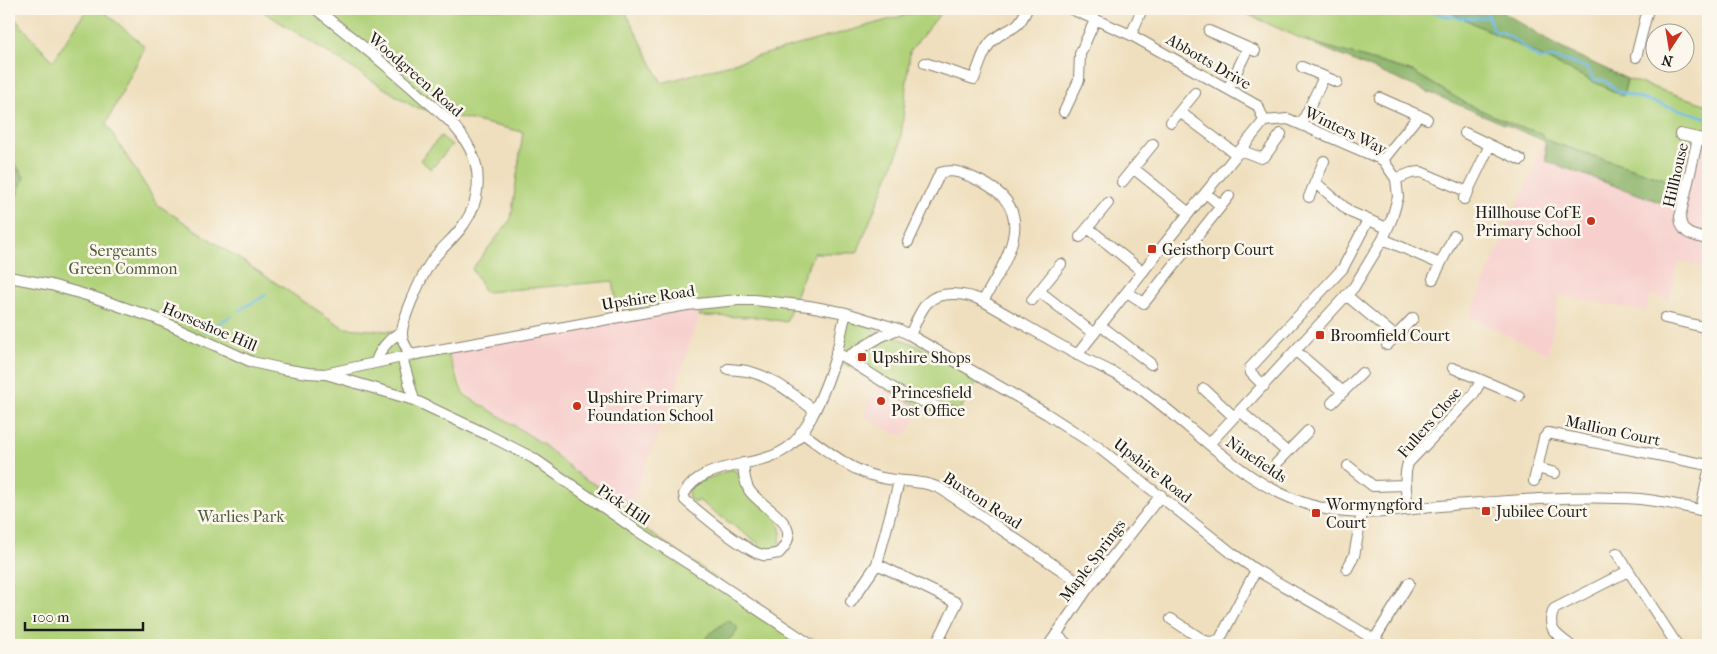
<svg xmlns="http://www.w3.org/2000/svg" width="1717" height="654" viewBox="0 0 1717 654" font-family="'IM FELL French Canon',serif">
<rect width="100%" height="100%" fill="#fbf7ec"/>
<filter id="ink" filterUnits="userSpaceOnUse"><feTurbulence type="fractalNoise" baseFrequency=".02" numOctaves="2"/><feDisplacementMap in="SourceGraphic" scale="10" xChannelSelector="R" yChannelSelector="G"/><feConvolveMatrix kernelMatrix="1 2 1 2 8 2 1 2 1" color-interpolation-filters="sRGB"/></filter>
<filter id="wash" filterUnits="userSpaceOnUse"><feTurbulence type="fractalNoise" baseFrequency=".0096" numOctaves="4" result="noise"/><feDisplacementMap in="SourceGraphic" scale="20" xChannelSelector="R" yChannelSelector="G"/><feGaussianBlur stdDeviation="1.12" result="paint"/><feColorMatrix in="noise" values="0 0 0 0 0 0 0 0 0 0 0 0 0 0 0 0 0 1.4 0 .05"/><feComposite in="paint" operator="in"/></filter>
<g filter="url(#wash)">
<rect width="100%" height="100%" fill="#efdfbe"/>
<path fill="#f7d0ce" d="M1687,140L1708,146V268L1678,261L1670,299L1650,295L1646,312L1559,295L1548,354L1469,317L1545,141L1680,184Z
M703,303L674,393L631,504L581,477L544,445L467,394L446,349Z
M878,385L902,399L921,407L908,431L903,434H897L869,420L865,415V409Z"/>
<path fill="#b1d27a" stroke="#66774b" d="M9,9H11L9,12L53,61L87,9H101L145,47L106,124L158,205L344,328L401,332L411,355L446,349L463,394L503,418L544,445L581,477L631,504L636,505L632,520L791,630L785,645H9Z
M259,9H624L662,83L927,9H944L910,51L900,147L857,253H814L799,286L786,322L758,317L699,316L703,304L619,317L613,281L485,292L472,269L511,219L523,132L414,107Z
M1236,9H1444L1623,96L1627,79L1708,105V146L1687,140L1680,184L1551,142L1538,132L1519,127L1467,104L1413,72L1304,40Z
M441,136L452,145L431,169L420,160Z
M845,318L911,343L981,375L958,413L933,411L921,407L902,399L847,365L836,362Z
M732,469L739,473L778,520L781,533L780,543L772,551L758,549L759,544L698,500L696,503L689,499L688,490L692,485Z"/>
<path fill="#8cb46a" stroke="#546843" d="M1444,9H1498L1561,48L1627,79L1623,96Z
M1304,40L1413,72L1467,104L1519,127L1538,132L1551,142L1680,184L1684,172L1676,208L1546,161L1545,141Z
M9,155L24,177L11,211L9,212Z
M728,620L738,628C729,645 719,645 701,645L708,635Z"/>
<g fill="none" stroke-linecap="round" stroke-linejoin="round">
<path stroke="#6fbbe8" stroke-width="2.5" d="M1424,9C1449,18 1462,20 1488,17
M1486,9L1493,30L1507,34L1539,59L1556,58L1587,68L1594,80H1604L1619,92L1708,118
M238,311L266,295
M204,332L231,316"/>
</g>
</g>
<g filter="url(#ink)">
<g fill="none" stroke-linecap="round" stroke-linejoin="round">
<defs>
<path id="minor" d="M316,9C351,37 387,65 421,96C439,111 459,127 470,149C482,172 480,202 464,224C456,237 443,246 434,258C424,270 401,320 402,335C402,342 407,349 411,355
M1071,9L1131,35L1258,106L1264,121
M1209,31L1255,51
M1131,35L1142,9
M1636,57L1648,9
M925,63L974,79C979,67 983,49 993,40C1010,25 1016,34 1027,9
M1302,67L1337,82
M1228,89L1248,48
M1380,98L1427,119
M1064,112L1079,80L1080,54L1095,20
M1180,112L1236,154
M1171,122L1195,93
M1302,123L1324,77
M1465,133L1521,160
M1680,134L1698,138
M1708,140L1698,138L1680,217C1681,235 1694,236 1708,239
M1240,150L1261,158L1265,156L1281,134
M1383,160L1419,115
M1133,168L1189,213
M1396,179L1411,173L1421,172L1468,192
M1122,182L1153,144
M1315,182L1350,212L1387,228
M1206,193L1221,206
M1309,197L1324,161
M1464,199L1490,145
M1088,228L1143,272
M1080,237L1108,203
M1383,239L1440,264
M908,242L940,173C955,168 967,175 980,181C1041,210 1007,259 983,301
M9,277L51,285L93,297L155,318L252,362L283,369L308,373L325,374L411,355L619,317L687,305L738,300H754L809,306L846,313L898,329L910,335L1047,414L1098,447L1233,554L1256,570L1324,609L1383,645
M1433,279L1454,236
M1039,291L1094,334
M1127,292L1144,303L1229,196
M1346,295L1395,336
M1032,300L1061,264
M1665,318L1708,328
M1100,325L1151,364
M910,335C915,325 919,312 927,303C941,289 968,294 983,301C1015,319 1047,339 1080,356C1100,367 1124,376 1142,390C1202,433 1251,494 1326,509C1369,518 1410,508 1452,505C1507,501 1564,496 1618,498C1649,498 1679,505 1708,512
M1387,345L1413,318
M1296,351L1343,392
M836,352L901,393L943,409L954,410
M1077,355L1189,213L1264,121L1288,119L1383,160L1396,179L1398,197L1392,218L1383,239L1354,287L1209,444
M402,357L414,400
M847,357L880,337L898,329
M376,362C379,350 390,338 401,332
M1453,368L1519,396
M728,369C735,370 744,370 751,372C774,378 795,396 814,410
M326,374L414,400L486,434L533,458L636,530L700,571L811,645
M1264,386L1251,373L1250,368L1343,268L1368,220
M1204,389L1234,417
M1332,403L1362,373
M1240,411L1287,452
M801,432C825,449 849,470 878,477C900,483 923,479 943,490L1088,588
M743,463C744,473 744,481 749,490C761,509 808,524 779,553C774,554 768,556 763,555C745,551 700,513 685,500L684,494C702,459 761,470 790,446C809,430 825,389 833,365C839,348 841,330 846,313
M1276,464L1308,431
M1348,466L1373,486L1406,485
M1537,468L1555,473
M1534,481L1544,438L1548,433L1708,465
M1408,510C1407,495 1403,478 1408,463L1473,395L1481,381
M1701,510L1708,475
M1617,553L1677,645
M877,564L957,603L936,645
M1347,569L1354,556L1362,513
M851,602L877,564L899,482
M1171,619L1203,640C1210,643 1214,642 1220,639L1256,570
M1057,635L1068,645
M1374,640L1409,583
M1049,645L1088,588L1161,495
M1570,645C1555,634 1546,628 1554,609L1628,571"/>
</defs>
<use href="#minor" stroke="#867e6d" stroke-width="12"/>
<use href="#minor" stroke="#fff" stroke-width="10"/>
</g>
</g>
<g fill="#c8321e" stroke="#fbf7ec" stroke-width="2">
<circle cx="1591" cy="221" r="5"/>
<rect x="1147" y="244" width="10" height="10" rx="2.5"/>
<rect x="1315" y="330" width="10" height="10" rx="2.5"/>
<rect x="857" y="352" width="10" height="10" rx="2.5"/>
<circle cx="881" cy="401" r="5"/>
<circle cx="577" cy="406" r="5"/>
<rect x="1481" y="506" width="10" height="10" rx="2.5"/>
<rect x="1311" y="508" width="10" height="10" rx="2.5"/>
</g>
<g text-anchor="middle" stroke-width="5" stroke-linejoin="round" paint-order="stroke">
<g font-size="16" fill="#1c1c1c" stroke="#fbf7ec">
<text transform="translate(1209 61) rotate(30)" y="6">Abbotts Drive</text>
<text transform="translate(416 74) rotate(41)" y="6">Woodgreen Road</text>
<text transform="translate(1346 130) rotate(26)" y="6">Winters Way</text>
<text transform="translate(1675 175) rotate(-77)" y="6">Hillhouse</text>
<text transform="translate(648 297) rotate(-9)" y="6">Upshire Road</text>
<text transform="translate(210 326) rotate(23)" y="6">Horseshoe Hill</text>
<text transform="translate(1429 422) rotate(-49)" y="6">Fullers Close</text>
<text transform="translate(1613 430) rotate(12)" y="6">Mallion Court</text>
<text transform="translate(1257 459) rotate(34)" y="6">Ninefields</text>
<text transform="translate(1153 470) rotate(38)" y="6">Upshire Road</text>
<text transform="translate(983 500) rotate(33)" y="6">Buxton Road</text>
<text transform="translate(624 504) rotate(34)" y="6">Pick Hill</text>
<text transform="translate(1092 560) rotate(-53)" y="6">Maple Springs</text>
</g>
<g font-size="16" fill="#1c1c1c" stroke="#fbf7ec" text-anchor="start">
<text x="1581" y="218" text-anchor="end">Hillhouse CofE<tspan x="1581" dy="18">Primary School</tspan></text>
<text x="1162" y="255">Geisthorp Court</text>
<text x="1330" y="341">Broomfield Court</text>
<text x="872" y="363">Upshire Shops</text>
<text x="891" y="398">Princesfield<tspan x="891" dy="18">Post Office</tspan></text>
<text x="587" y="403">Upshire Primary<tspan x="587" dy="18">Foundation School</tspan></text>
<text x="1326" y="510">Wormyngford<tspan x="1326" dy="18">Court</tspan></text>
<text x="1496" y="517">Jubilee Court</text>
</g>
<g font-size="16" fill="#505c3d" stroke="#fbf7ec">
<text x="123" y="256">Sergeants<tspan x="123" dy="18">Green Common</tspan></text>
<text x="241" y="522">Warlies Park</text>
</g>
</g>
<rect width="1717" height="654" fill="none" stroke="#fbf7ec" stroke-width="30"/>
<g transform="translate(1670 48) rotate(192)"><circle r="24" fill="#fbf7ec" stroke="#a29f99"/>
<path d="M0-4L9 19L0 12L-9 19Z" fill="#c8321e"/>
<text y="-8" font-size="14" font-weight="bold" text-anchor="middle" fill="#1c1c1c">N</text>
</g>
<path d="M25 622v8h118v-8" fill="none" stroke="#1c1c1c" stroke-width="2.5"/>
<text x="32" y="622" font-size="15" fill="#1c1c1c" stroke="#fbf7ec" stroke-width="4" paint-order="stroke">100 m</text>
</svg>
